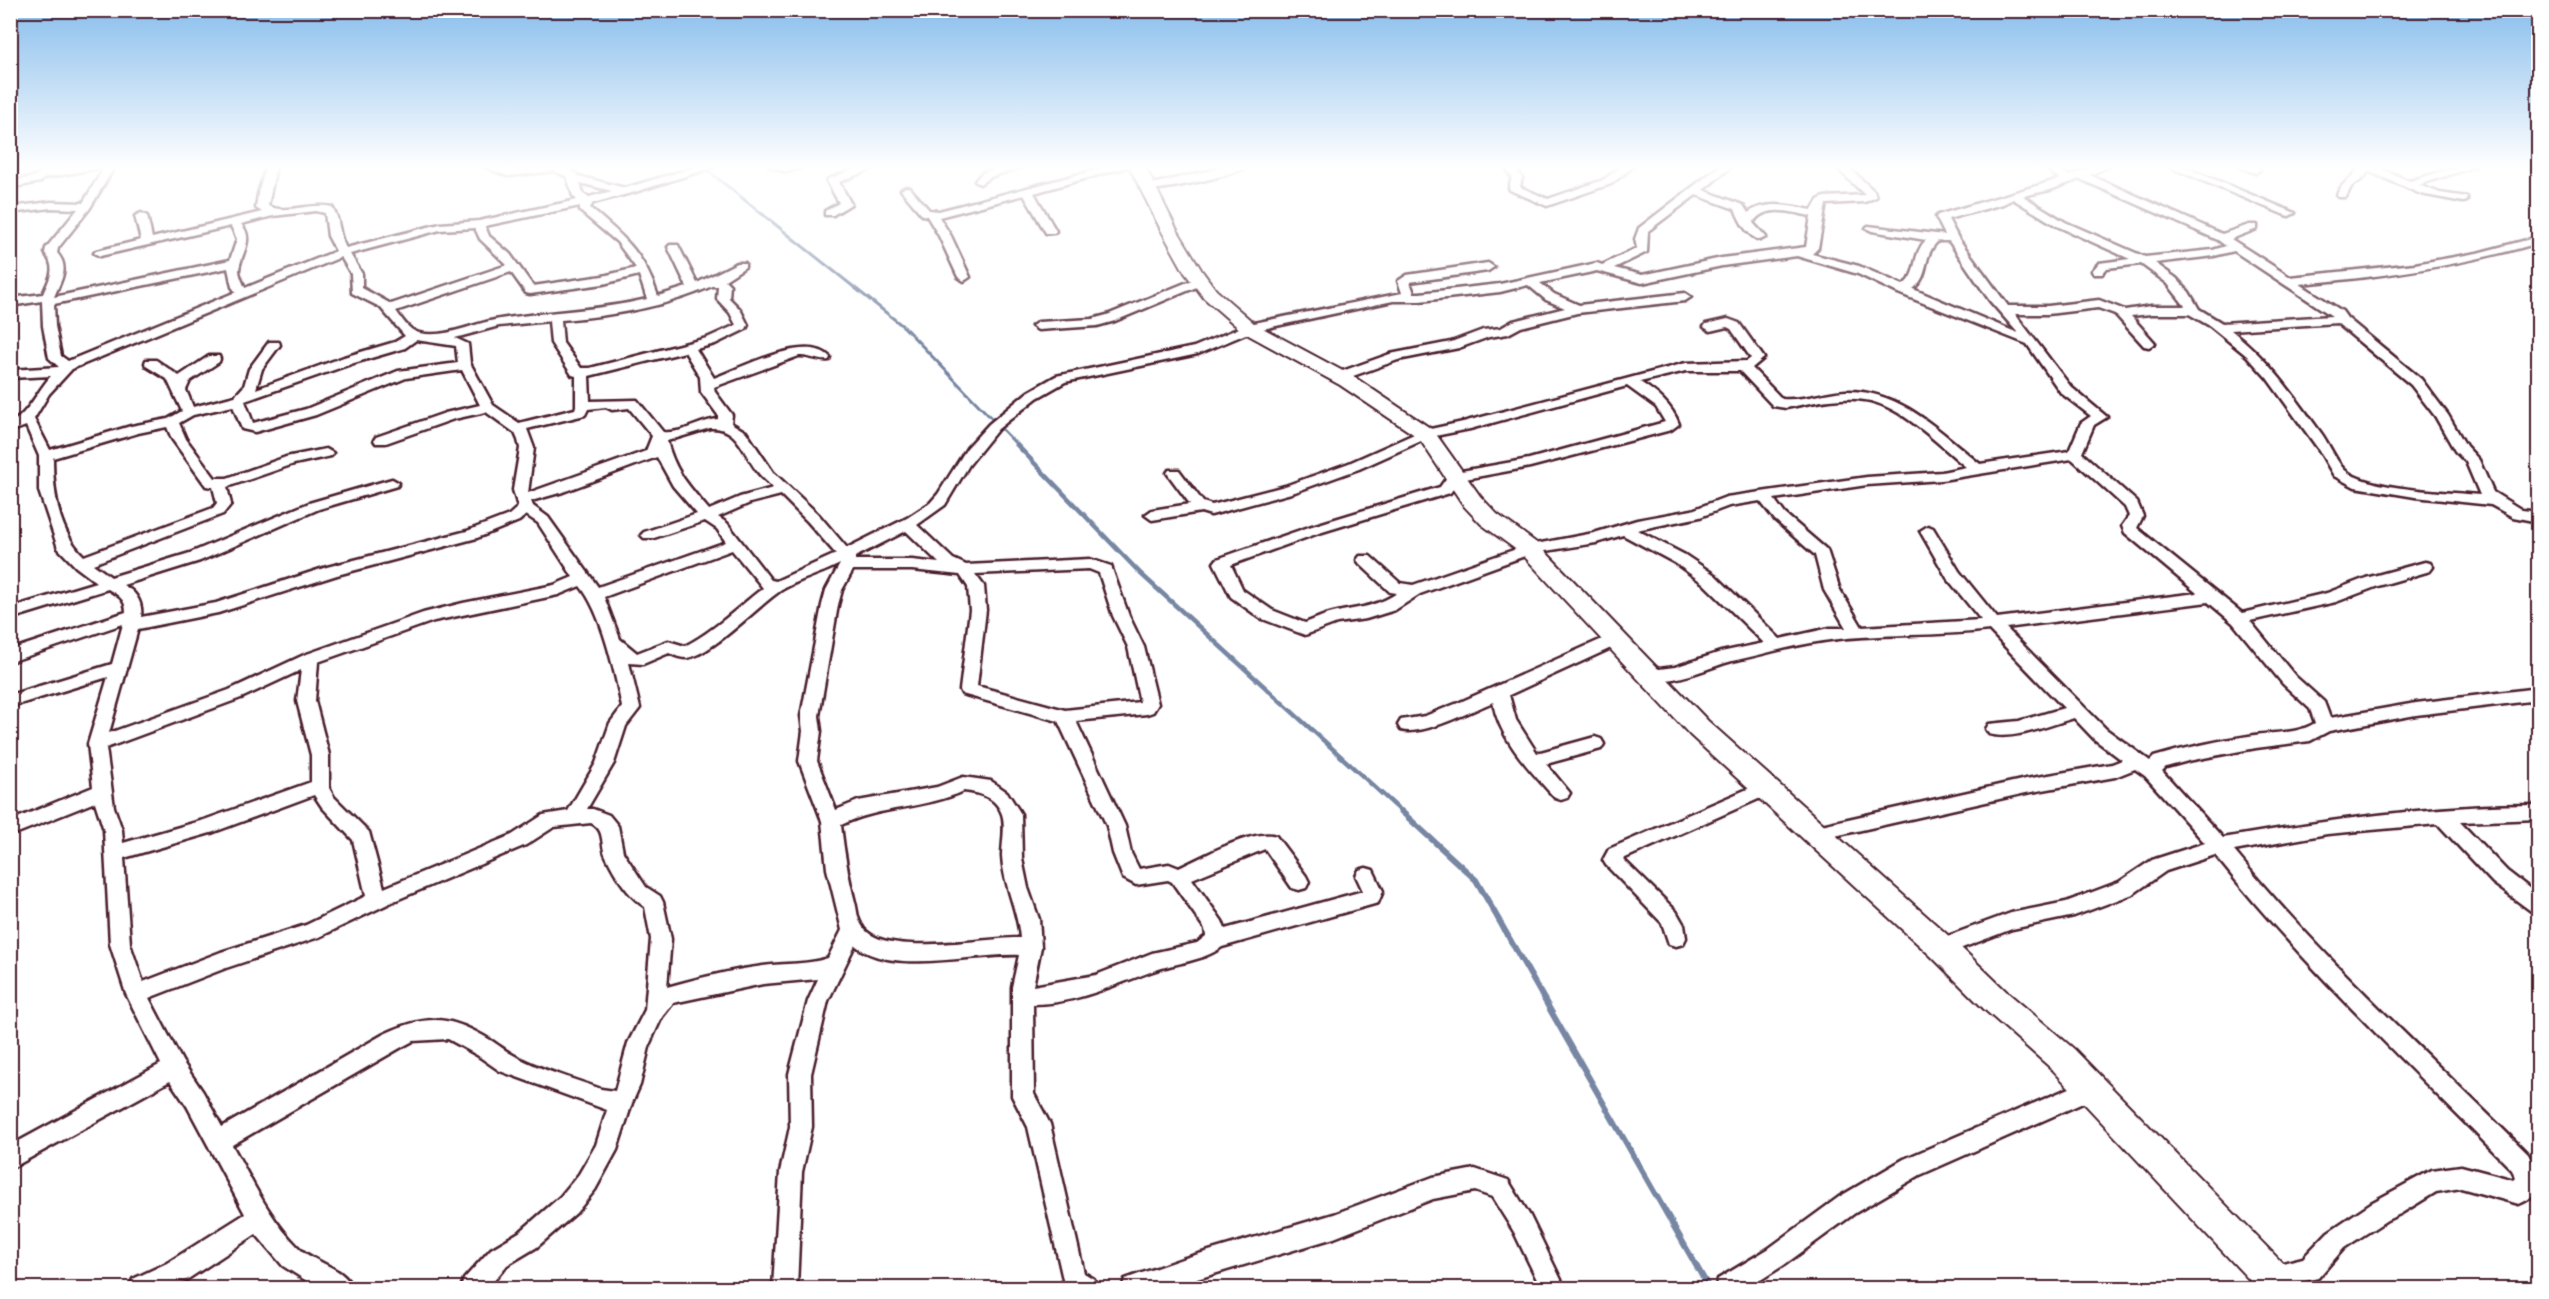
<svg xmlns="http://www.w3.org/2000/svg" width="2549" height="1299" viewBox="0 0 2549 1299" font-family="Dekko,sans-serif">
<rect width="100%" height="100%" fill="#fff"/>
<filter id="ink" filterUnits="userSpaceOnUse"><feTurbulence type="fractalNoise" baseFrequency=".0167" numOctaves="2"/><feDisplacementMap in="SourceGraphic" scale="12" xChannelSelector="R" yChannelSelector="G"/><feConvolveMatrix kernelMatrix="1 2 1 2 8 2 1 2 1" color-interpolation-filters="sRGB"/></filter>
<g filter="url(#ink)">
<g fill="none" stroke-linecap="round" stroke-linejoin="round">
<path stroke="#7786a3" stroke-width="3" d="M702,166L904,327L1017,445"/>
<path stroke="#7786a3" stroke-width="4.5" d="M1016,444L1141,574L1403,813"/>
<path stroke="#7786a3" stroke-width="6" d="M1401,811L1476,880L1709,1288"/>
<defs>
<path id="street" d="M74,166H100L95,169L44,178L40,182L10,188V182L32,177L41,172Z
M105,166H115L90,208L58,248L57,253C70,268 61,280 54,297L230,260L237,239L231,226L100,256L94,253L96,251L141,240L135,216L141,213L147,216L152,238L262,212L256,208L258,194L266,166H276L268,206C286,215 311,202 332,207C341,219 337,234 346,248L440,224L479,221L577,200L573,196L567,177L555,171L508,176L481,166H502L517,170L566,166V169L576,173L578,176L625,188L700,166H717L635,192L593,203L590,208C625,238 643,252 658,296L687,287L668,247L670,245H678L697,283L737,263H745V267L725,280L730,285L729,298L740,309L748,325L746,329L715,344L696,349L714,378C741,368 807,333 830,357L829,360C819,362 810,355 799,356L714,387L715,392L732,415L731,423L746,432L773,472L819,515L847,548L907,518L930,503L938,494L967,448L989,424L1028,392L1056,376L1194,347L1249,324L1402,293L1398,281L1407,275L1488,263L1494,267L1488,271L1410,282L1414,293H1420L1500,284L1597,263L1602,265L1637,248L1635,239L1639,228L1720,166L1731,167L1703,190L1743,205L1748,213C1767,200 1790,206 1812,210L1818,200L1824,197L1865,195L1835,166H1847L1874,191L1876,197L1865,202L1826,204L1818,248L1812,254L1859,266L1903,285C1919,274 1911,255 1926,240L1872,231L1866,228L1868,226L1945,235L1936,217L1938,215L2060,179L2043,166H2055L2069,176L2095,166H2110L2090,175L2222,234L2249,225H2257V229L2231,239L2290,277L2415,264L2477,253L2538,237V243C2460,266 2381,277 2300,284L2342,311L2347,318L2421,379L2448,415L2466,446L2479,460L2493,492L2522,510L2538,512V522L2513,517L2491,505L2415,497L2355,487L2334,476L2319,450L2267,378L2247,356L2210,326L2189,314H2151L2131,316L2155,343L2149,347L2144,346L2115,314L2098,308L2048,314H2015L2071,387L2107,417L2094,425L2082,453L2137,502L2143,516L2137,528L2242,613L2327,593L2366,578L2425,562L2430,563L2433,567L2430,571L2378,586L2336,602L2250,621L2295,676L2324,702L2330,718L2416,703L2538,688V700L2416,715L2329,731L2310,741L2256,748L2188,761L2166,767L2162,771L2223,838C2327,820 2432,805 2538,805V819L2460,822L2507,871L2538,895V913L2531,911L2493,883L2438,824L2327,834L2234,851C2323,960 2429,1055 2528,1154C2539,1174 2546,1193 2519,1204L2461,1188L2436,1192L2400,1214L2387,1220L2344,1248L2318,1278L2274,1288L2262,1286L2259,1277L2262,1268L2303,1258L2328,1232L2371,1203L2432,1170L2461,1166L2514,1180L2516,1178L2512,1170C2411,1067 2305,968 2215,855L2166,871L2133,894L2074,916L2012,929L1941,956L1934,953L1931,947L1934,941L2011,913L2066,902L2119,882L2152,860L2205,843L2145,776L2135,769L2115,777L2026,793L1817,840L1810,838L1808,833L1810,828L1817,826L2026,779L2112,764L2122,760L2094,739L2074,718C2049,725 2014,741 1989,734L1986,729L1989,724L2019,721L2064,708L1989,630C1937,637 1883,633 1830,640C1797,644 1764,654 1732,661C1707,667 1652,697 1635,667L1637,663L1643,661L1659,669L1675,667L1721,652L1764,643L1703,583L1675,563L1623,535L1596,543L1533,553L1420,594L1395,610L1366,619L1337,623L1305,635L1260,618L1231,597L1214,563L1217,559L1309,527L1440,487L1450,473L1529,459L1665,422L1656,407L1627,386L1470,429L1430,437L1359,469L1295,492L1211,515L1201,512L1152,520L1145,515L1152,510L1190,504L1167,473L1169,470H1179L1203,502L1212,505L1285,486L1349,463L1421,431L1463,422L1686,363L1747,361L1751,358L1731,329L1727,327L1710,331L1704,327L1706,324L1728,319L1739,323L1764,358L1752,368L1782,399C1803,401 1825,392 1846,391C1901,390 1940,432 1980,464L2069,451L2081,423L2091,416L2061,393L2027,344L1898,293L1858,274L1797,256L1722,266L1642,283L1597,271L1540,283L1554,294L1579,305L1685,293L1691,297L1685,301L1577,313L1521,327L1508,334L1489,337L1459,348L1398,360L1339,381L1332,377L1334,374L1390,354L1451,342L1483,330L1501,328L1513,321L1565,308L1546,300L1528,285L1500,292L1420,301H1393L1253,331L1198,354L1065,382L1037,398L998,429L969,465L945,505L917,525L953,559L966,565L1090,559L1111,566L1129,616L1144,647L1158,704L1153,712L1147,714L1076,721L1125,826L1131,853L1139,869L1169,864L1179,868C1201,858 1253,828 1276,836L1306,876L1309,882L1306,888L1299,890L1292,888L1265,849L1192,879L1222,921L1225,929L1363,891L1356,876L1359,870L1366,868L1373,870L1383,891L1378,903L1371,905L1222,947C1201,962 1177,962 1153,971C1114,985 1075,1004 1033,1004L1034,1094L1050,1124L1084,1273L1094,1279L1097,1288H1065L1028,1127L1012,1096V987L1019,955C974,953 891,976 855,945L828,1001L811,1074L812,1127L802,1172L797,1288H773L780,1172L790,1127L789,1074L808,1001L818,979L763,984L673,1003L662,1017L650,1043L640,1085L632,1103L617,1150L595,1190L576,1213L537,1247L507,1265L488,1288H461L464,1279L491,1249L521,1231L560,1197L579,1174L596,1145L607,1110L500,1071L477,1055L448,1039L413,1041L400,1048L232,1145C252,1181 269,1218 298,1247C313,1263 345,1267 352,1288H318L283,1266L256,1234L185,1281L168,1288H130L133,1279L167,1263L245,1214L187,1106L170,1081L10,1169V1146L161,1064L126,994L110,944L104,830L95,802L10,836V821L93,787L88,744L108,677L10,707V695L112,664L123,624L10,662V650L126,612C126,599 118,595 108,589L10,619V608L96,582L76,567L58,548L39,491V456L26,426L10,432V423C27,416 38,390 51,376L10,378V370L59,367L49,358L43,326L42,301L10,306V298L43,294C50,277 57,269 45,253L46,248L78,209L51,208L10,213V207L51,202L83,203ZM2080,179L2218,240L2226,246L2213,250L2145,257L2065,222L2023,196L2050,190ZM580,183L612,191L589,197L583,194ZM1696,195L1735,209C1740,221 1747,236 1760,240L1766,237L1753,223C1765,203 1793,213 1811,216L1806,247L1722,258L1642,275L1614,268L1647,252L1648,231ZM2013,199L2057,226L2130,259L2099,263L2092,271L2094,274H2102L2107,268L2141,264L2167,283L2185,306H2151L2125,310L2099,300L2048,306H2008L1958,238L1948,219L2003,204ZM580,206V211L617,242L636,268L603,276L533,286L510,254L489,236L485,226ZM316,211L325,213L328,236L336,251L245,288C243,283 239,275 239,270C241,252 255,240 241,224L273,216ZM475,228L480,239L507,265L391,304L362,288V274L350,254L440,230ZM1938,241H1949L1990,301L2018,333L1913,289C1931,275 1921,257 1938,241ZM2234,251L2332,316L2222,323L2199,309L2189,292L2176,278L2155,263L2214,256ZM341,257L351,274L352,293L380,307L405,336L395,342L344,357L256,389L262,369L280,345L279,342H269L249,369L244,386L235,396L193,407L186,390L190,381L219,362L220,359L219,356H209L179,376L156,360H146L145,363L146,366L167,379L182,411L168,419L131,426L50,450L34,419L49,394L72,369ZM228,268L232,287L236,292L68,361L61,356L55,326L54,304ZM511,272L526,293L530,294L603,284L639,275L647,299C597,311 549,311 500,319C473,323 446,339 419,333C408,330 402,319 396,311ZM712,286H718L717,299L730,313L736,325L707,338L590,368H581L563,343L561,320C612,316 666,307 712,286ZM549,321L551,343L572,375L576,376V406L575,409L519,423L493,405L470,363L468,344L455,338L499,326ZM2337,323L2411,385L2435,416L2455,451L2466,462L2480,495C2448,492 2370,490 2346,471C2338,465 2328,442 2321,433C2292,393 2270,361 2231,330ZM416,340L456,346L458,363L398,371L306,409L253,423L245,401L354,363L405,348ZM685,352L700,377L701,392L718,415V419C699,421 682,434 663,432L637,400L590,401L589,376ZM462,370L480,405L445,413L376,437L374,440L376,443H386L454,419L486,412L515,433L518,440L520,448L513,490L518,507L509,515L467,531L327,567L216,603L141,617C143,602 136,592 123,585L200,561L319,509L397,486L399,483L392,479L309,503L190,553L111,577L93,564L223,514L231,504L227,487L294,464L331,456L333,453L326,449L286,457L227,478H215L186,439L179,423L193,415L233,406L242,429L255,432L316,415L406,378ZM1686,371H1740L1773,406L1786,408C1811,403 1839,396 1865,400C1901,405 1939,445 1966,467L1942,472L1867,477L1726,497L1692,510L1637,520L1594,533L1525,546L1413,585L1400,583L1370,556H1360L1357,560L1360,564L1390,592L1397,593C1374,608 1358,607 1333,613C1323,615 1314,620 1305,623L1272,610L1243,590L1231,565L1319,533L1450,493L1460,480L1530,467L1671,430L1679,424C1672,405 1657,393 1640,382ZM606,407L612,410L629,408L652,436L646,451L528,493L534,448L527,429L585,415L588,409ZM167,427L172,439L206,486L213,487L217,503L213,508L84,556C58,532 53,492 53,458L138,433ZM710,428C738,426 743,453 757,471C761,477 768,482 773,488L740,497L709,510C689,486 675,472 667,441ZM657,457L673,486L697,514L644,532L641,535L644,538H654L705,521L717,529L726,542L598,587L548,517L533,506L531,501L563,492ZM2072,459L2125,507L2129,516L2122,526L2125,533L2197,593L1997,618L1959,571L1933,528L1928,526L1920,531L1947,578L1981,620L1862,627L1840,590L1827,550L1785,514L1774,499L1867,485L1942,480ZM781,495L808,522L836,554L776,581L771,580L727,523L718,517L750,503ZM1760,501L1775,520L1815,555L1824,590L1846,628H1830L1780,639L1715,575L1685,555L1637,530L1700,517L1729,506ZM526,515L538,523L573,577L554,585L463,603L423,613L304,655L229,690L109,733L138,629L218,613L337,575L477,538L519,521ZM906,531L939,563L912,560H855V557ZM732,550L763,588C737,608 714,631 685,646L668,641L637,653L620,639L604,597ZM840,564L826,590L822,605L801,716L803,731L799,761L822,821L827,869L842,930L828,958C808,965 785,963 763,966C731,970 699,978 667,987L671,939L663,902L660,896L646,887L623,852L618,826L609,815L593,809H587L614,763L626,726L640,708L629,663L643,664L669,653C675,656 681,658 687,658C711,655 757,607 780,591C797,580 821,574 840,564ZM1089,569L1099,573L1113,616L1128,647L1140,702L1065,710L977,686L986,610L984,586L975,574ZM853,570H912L960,575L968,587L970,610L960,690L962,694L1058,721L1107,826L1113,853L1123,878L1136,885L1168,880L1172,882L1205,929L1206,936L1197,943L1152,953L1096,975L1033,986L1041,947L1039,919L1028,888L1022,859L1021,814L1007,792L991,781L963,777L937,787L858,801L836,810L817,761L821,731L819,716L838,605L842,590ZM580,586C602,612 615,673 622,707L610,723L596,763L568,811L543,815L512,835L384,888L369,832L334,797L329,788V755L315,701L318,662L434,621L558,595ZM2208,602L2233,623L2283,684L2310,709L2315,723C2298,734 2275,732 2255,735C2221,740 2187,747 2154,757L2150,761L2106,729L2006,628ZM301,670L297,701L311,755V782L204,820L123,843L122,830L114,807L106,748L241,698ZM964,791C980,793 996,797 1002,814C1006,825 1002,844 1002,856C1003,884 1018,910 1020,938C986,937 878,960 861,924C857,918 857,909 855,902C848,876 844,851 841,825C880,806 925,809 964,791ZM314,795L322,807L353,840L366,896L306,925L221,952L143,982L130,944L124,858L214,832ZM591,823C606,830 600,844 606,856C615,875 628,896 645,907L651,939L645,1010L628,1043L615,1091L601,1089C574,1079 540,1070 515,1056C507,1052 500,1046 492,1041C450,1016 430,1013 384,1034L222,1127L203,1092L182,1061L149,998L226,968L319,937L394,901L526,845L554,827Z
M769,166H807L786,172Z
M863,166H879L839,182L851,204L833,215H825V211L839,203L827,181L828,179Z
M1007,166H1025L990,177L980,184L975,181L982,173Z
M1111,166H1130L1034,193L1056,231L1054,233H1046L1024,195L939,217L951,236L970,277L964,281L958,277L939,236L927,216L922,215L901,190L906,187L910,188L929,210L939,211Z
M1230,166H1249C1238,174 1151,195 1143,188L1148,185Z
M1512,166H1524L1518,172L1522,177L1520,187L1548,199L1603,180L1622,166H1634L1611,184L1547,206L1510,190L1509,188L1512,177L1507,171Z
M2167,166H2182L2295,213L2289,216L2285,215Z
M2237,166H2254L2260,170L2255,173Z
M2353,166H2374L2410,181L2459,166H2476L2419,185L2440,193L2467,197V201L2463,202L2421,194L2368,171L2365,177L2351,187L2346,197H2338L2337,195C2343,180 2351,181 2357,170Z
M2529,166H2538V170L2530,168Z
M1200,277L1206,281L1204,284L1115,321L1097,326L1038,330L1032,326L1038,322L1092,319L1107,315Z
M1616,633L1622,635L1624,639L1622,643L1509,695L1516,720L1537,753L1595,737L1601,739L1604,744L1601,749L1546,764L1570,793L1567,798L1561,800L1555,798C1531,771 1499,739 1493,702C1471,711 1424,736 1401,730L1398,725L1401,720L1425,716L1458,703Z
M1766,781L1772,783L1775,788L1772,793L1623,859L1676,911L1684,925L1686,938L1683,944L1676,946L1669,944L1662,923L1606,865L1603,860L1609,849Z
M2093,1078L2101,1081L2104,1088L2101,1095L1920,1175L1855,1213L1784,1265L1748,1288H1715L1718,1279L1768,1249L1839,1197L1904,1159Z
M1475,1169L1508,1180L1530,1216L1565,1288H1541L1514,1232L1492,1197L1475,1191L1433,1199L1334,1238L1167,1288H1122L1125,1279L1182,1259L1334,1214L1433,1177Z"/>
<path id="secondary" d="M1129,166H1145L1176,228L1202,271L1216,290L1255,324L1354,377L1433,430L1480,496L1497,514L1538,544L1708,721L1951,938L2007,992L2074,1049L2294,1275L2298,1288H2257L2052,1069L1985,1010L1931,956L1690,735L1522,554L1481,524L1464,506L1419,438L1340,385L1243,332L1204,298L1185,273L1160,228Z"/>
</defs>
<use href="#street" stroke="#4a1f2b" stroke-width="5"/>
<use href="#secondary" stroke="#4a1f2b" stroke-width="4"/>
<use href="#street" fill="#fff" fill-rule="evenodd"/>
<use href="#secondary" fill="#fff" fill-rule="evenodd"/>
</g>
</g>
<linearGradient id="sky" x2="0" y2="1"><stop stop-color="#87bdec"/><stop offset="0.48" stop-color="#fff"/><stop offset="1" stop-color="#fff" stop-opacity="0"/></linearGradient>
<rect width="2549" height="348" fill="url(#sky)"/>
<rect width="2549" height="1299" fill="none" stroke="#fff" stroke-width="36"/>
<rect x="18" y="18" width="2513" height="1263" fill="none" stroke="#4a1f2b" stroke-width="2" filter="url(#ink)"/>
</svg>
